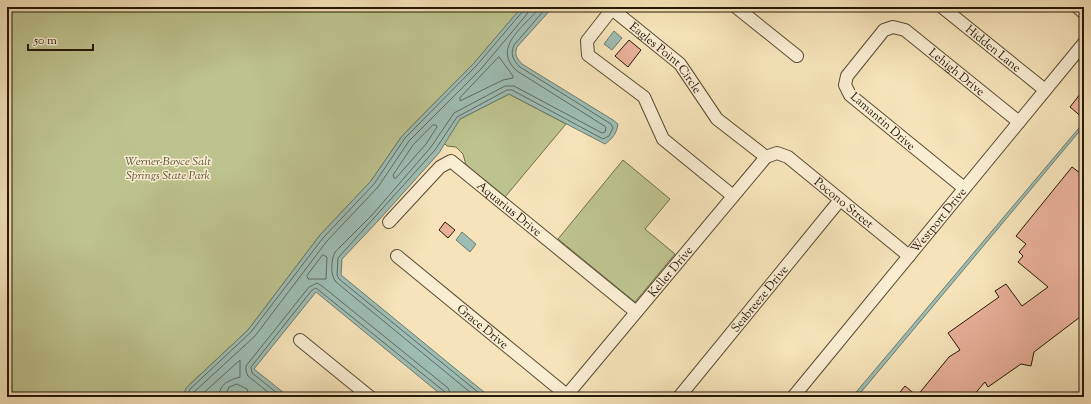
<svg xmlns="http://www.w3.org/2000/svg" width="1091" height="404" viewBox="0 0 1091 404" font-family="'Sorts Mill Goudy',serif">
<rect width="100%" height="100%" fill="#f6e3b9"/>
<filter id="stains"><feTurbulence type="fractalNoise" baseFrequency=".005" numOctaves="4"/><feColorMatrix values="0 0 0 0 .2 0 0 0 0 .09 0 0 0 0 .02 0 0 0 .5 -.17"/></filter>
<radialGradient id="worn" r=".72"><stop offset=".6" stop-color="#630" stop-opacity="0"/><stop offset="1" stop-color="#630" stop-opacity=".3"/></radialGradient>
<path fill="#bdc38e" stroke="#716e4b" d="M7,7H522L474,63L402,136L371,181L320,235L248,330L188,386L183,397H7Z
M509,94L566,124L505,197L466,165L463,154L456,147L447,146L444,143L460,119Z
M623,160L670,199L645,229L675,254L635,302L558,239Z"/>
<path fill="#9dbdb4" stroke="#6d7b6f" d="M522,7H553L517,47C514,55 517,58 522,64L613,120L618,124C617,133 612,139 605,144L509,94L460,119L439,153L378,221L342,259L341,275L490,397H444L316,292L254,369L289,397H243L237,392L233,397H183L186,388L248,330L320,235L371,181L402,136L474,63Z
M614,31L622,38L612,50L604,44Z
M1084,122L1083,127L857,397H852Z
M462,232L476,244L470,252L456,240Z"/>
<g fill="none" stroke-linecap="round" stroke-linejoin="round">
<path stroke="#616a5e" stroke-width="1" d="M499,57L513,76V78L503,80L460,101V98Z
M433,125H436L437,127L426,144L396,178H394L393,175L413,145Z
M323,255L327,257L326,279H308L307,276Z
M187,397L190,389L251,332L323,238L374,184L405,138L477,65L523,11L524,7
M192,397L194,392L255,336L327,241L378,187L409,141L481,69L527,14L529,7
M199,397L240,360V377C230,380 219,383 219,397
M225,397L229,387L237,384L247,389L250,397
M274,397L248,376L246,371V366L309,287L317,283L322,286L448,388L452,397
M282,397L252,373L251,367L312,290L316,288L445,392L447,397
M476,397L336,282C330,275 331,260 335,252L372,215L431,147L454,113L505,86H514L602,133L605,132L606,127L517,71C491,48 524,26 541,7
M484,397L339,279L337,275L338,258L435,150L457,117L507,90H512L603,139L609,136L613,128L611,124L520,67C513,60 510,55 514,45L547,7"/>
</g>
<path fill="#e9b09b" stroke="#251808" d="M629,40L641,50L628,67L615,56Z
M1084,89V119L1070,107Z
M1072,167L1084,176V314L1034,352L1031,366L1021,364L988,387L985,382L972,397H896L905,386L917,396L949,357L960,350L948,333L999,297L995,291L1006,284L1022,306L1048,287L1018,262L1023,256L1019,252L1026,244L1016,236Z
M445,222L455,230L448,238L439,230Z"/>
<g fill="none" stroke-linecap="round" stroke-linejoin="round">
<defs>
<g id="minor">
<path d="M736,7L797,56"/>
<path id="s1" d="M942,7L1045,90"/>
<path d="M1077,7L1084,13"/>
<path id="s2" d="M964,188L850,95L845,85L847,76L884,30L893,27L905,30L1019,122"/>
<path id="s3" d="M733,196L663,139L644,97L588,55L587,41L612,9L680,64L717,119L766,157"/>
<path id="s4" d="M389,222L440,167L451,161L636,312"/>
<path id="s5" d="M397,256L569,397"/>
<path d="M300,340L370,397"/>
<path id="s6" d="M567,395L766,157L777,153L788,157L909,256"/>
<path id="s7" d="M679,397L840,200"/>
<path id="s8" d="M793,397L1084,43"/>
</g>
</defs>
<use href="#minor" stroke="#594b34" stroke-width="14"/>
<use href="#minor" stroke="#f9edd2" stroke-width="12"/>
</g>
<g text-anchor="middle" stroke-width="3" stroke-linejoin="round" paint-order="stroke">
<g font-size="12" fill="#251808" stroke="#f9edd2">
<text dy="4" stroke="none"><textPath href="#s1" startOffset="66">Hidden Lane</textPath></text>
<text dy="4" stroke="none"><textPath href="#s3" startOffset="334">Eagles Point Circle</textPath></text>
<text dy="4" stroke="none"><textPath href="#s2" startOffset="315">Lehigh Drive</textPath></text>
<text transform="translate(883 121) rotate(41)" y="4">Lamantin Drive</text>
<text dy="4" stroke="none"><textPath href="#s6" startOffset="406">Pocono Street</textPath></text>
<text dy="4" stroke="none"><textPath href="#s4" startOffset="163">Aquarius Drive</textPath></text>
<text dy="4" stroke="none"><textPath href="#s8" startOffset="229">Westport Drive</textPath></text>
<text dy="4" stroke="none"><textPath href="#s6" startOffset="161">Keller Drive</textPath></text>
<text dy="4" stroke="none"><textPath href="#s7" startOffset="127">Seabreeze Drive</textPath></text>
<text dy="4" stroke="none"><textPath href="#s5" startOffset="111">Grace Drive</textPath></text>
</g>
<g font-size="12" font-style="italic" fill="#5a5437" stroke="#f9edd2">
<text x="168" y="165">Werner-Boyce Salt<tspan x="168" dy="14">Springs State Park</tspan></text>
</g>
</g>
<rect width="1091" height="404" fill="none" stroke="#f6e3b9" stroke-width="24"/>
<rect x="8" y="8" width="1075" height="388" fill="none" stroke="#251808" stroke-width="2"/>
<rect x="12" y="12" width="1067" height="380" fill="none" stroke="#251808"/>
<path d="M28 44v6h65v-6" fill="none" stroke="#251808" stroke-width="2"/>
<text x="34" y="44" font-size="12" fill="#251808" stroke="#f9edd2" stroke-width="3" paint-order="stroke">50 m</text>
<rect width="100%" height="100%" filter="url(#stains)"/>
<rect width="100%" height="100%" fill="url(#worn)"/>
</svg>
